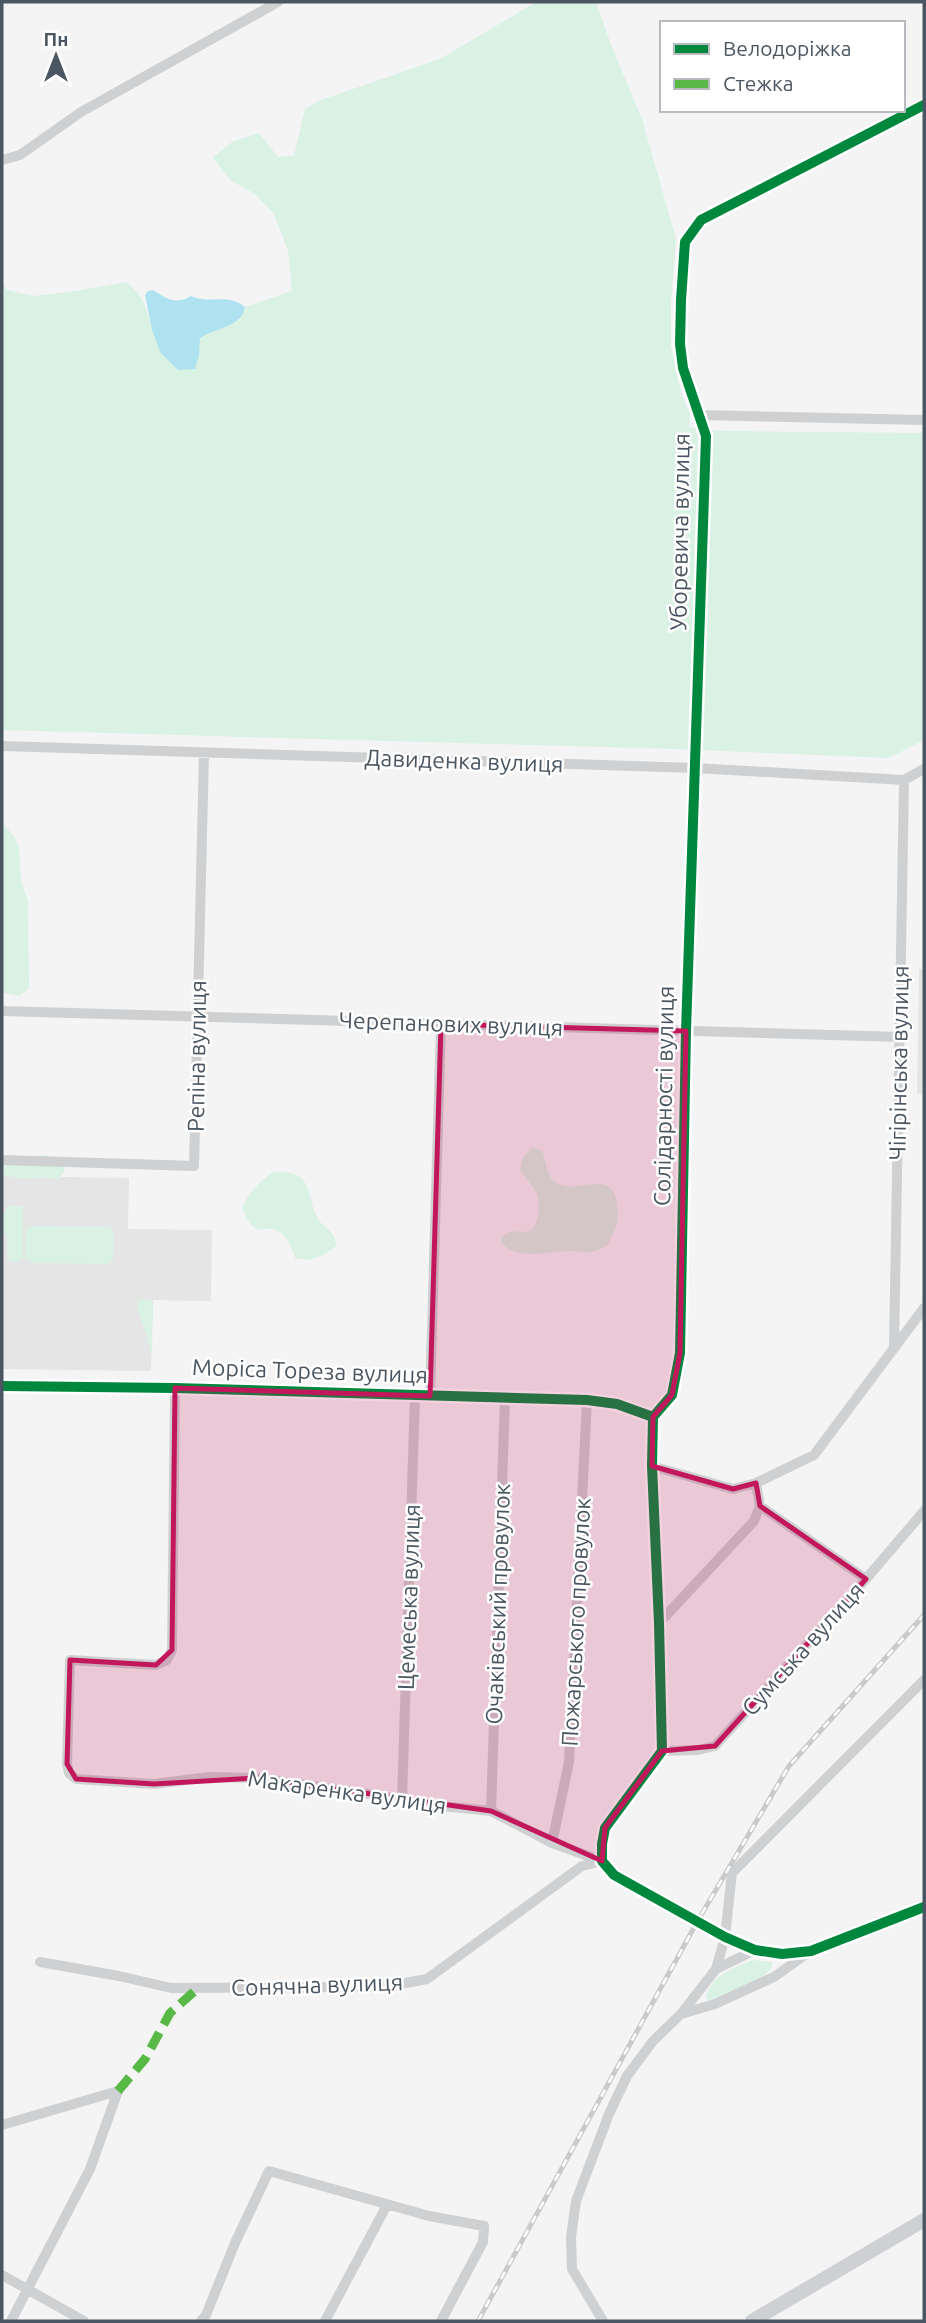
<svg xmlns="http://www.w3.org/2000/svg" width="926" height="2323" viewBox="0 0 926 2323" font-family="Ubuntu,sans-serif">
<rect width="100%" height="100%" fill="#f4f4f4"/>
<path fill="#e6e5e6" d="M919,969H924V1094H917Z
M2,1176L129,1178L128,1229L212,1230L211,1301L153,1300L151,1371L2,1369Z"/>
<path fill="#d9f2e3" d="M536,2H596L611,45L642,119L676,239L671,302V346L681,393L690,414L689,427L723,431L924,433V740L889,758L673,749L2,730V283L7,290L34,296L76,291L126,282C143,294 147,310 152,330L199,355L200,338C217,328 242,328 245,307L292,291L288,251L274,214L255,194L230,180L213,157L232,142L259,133L278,157L294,156L305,109L318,101L440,59Z
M2,822L15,838L19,848L21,881L28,902L29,988L20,996L2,992Z
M532,1147L542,1151C547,1162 546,1178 558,1184C576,1194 610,1169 616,1199C620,1220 617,1227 607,1246C602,1248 596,1251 592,1252C585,1253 576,1251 569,1251C548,1251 517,1262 501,1242L502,1237C512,1227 518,1234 529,1231C540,1227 540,1202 537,1194C533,1186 525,1177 520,1170L522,1159Z
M44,1155L56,1158L64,1167V1172L57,1180L46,1177L25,1179L2,1175V1164L17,1163Z
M273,1172C315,1170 304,1192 318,1219C324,1229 337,1231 336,1246C323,1256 312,1263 295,1258C292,1249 289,1239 281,1233C264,1220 257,1245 242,1208C248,1193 260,1181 273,1172Z
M8,1206H23V1257L20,1261L13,1262L7,1259V1234L2,1233V1216Z
M31,1226L109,1227L114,1231L113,1260L109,1264L32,1263L25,1259L26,1230Z
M140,1299L153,1300L152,1355L137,1305Z
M753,1960L772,1962V1967C759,1985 730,1993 709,2000L706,1997C712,1974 734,1968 753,1960Z"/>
<path fill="#aee2f0" d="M153,290C167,299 176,305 191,296C211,305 227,292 245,307C242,327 216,328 200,338L199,355L195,369L178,370L160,352L152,330L145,295L148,291Z"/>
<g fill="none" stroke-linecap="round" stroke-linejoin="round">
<path stroke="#ced0d2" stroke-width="10" d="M2,160L20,155L81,112L278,2
M700,415L924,420
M2,746L695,768L904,780L924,769
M2,1011L900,1037
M2,1160L194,1166L204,753
M894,1347L904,780
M175,1388L172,1650L167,1660L156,1665L70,1660L67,1764L69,1773L76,1779L154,1784L209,1777L258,1778L402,1799L412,1803L491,1811L552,1843L602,1861
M430,1396L441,1024
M652,1466L733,1489L756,1483L814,1455L924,1308
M760,1506L866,1579
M659,1623L754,1521L760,1506L756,1483
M662,1751L698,1750L715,1746L866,1579L924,1511
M402,1799L415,1396
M491,1811L505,1398
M552,1843L569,1762L587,1400
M40,1962L119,1976L171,1988L383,1987L427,1979L582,1866L602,1861
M716,1969L755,1950
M681,2014L715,2004L774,1977L809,1952
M2,2125L118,2091
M2,2275L84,2321
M11,2321L90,2169L118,2091
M201,2321L206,2315L235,2243L269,2171L429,2216L484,2226L483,2242L441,2321
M325,2321L387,2205
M603,2321L572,2269L571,2237L576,2201L609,2114L627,2076L653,2041L681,2014L716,1969L725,1937L732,1873L924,1680"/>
<path stroke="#ced0d4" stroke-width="14" d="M2,1386L175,1388L587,1400L617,1404L653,1417L652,1466L659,1623L662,1751L605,1828L602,1844V1861L614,1875L725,1937L755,1950L782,1954L811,1951L924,1907
M653,1417L672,1395L680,1353L686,1031L706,436L683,368L680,344L681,300L685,242L701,220L924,105
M752,2321L924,2220"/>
<defs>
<path id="rail" d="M478,2321L697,1922L789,1766L924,1615"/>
</defs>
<use href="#rail" stroke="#c9cacc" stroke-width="5"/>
<use href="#rail" stroke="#fff" stroke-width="2.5" stroke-dasharray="8" stroke-linecap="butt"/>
<path stroke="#58b947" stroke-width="9" stroke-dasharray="18 9" stroke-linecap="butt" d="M118,2091L145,2059L170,2013L198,1988"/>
<defs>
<path id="cycleway" d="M2,1386L175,1388L587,1400L617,1404L653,1417L652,1466L659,1623L662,1751L605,1828L602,1844V1861L614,1875L725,1937L755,1950L782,1954L811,1951L924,1907
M653,1417L672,1395L680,1353L686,1031L706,436L683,368L680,344L681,300L685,242L701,220L924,105"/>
</defs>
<use href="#cycleway" stroke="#fff" stroke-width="15"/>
<use href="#cycleway" stroke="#00873e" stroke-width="10"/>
</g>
<path fill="#c2185b" fill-opacity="0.2" stroke="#c2185b" stroke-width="5" stroke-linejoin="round" d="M441,1024L686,1031L680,1353L672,1395L653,1417L652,1466L733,1489L756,1483L760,1506L866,1579L715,1746L662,1751L605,1828L602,1861L491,1811L258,1778L154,1784L76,1779L67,1764L70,1660L156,1665L172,1650L175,1388L430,1396Z"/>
<g text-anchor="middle" stroke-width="5" stroke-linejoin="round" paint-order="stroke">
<g font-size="23" fill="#4a5661" stroke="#fff">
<text transform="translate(680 532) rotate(-89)" y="8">Уборевича вулиця</text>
<text transform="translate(464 761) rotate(2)" y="8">Давиденка вулиця</text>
<text transform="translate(451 1024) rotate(2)" y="8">Черепанових вулиця</text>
<text transform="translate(197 1056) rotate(-89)" y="8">Репiна вулиця</text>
<text transform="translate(899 1063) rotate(-89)" y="8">Чiгiрiнська вулиця</text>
<text transform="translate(664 1096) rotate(-89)" y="8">Солідарності вулиця</text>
<text transform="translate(310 1371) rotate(2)" y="8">Моріса Тореза вулиця</text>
<text transform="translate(409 1597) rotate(-88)" y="8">Цемеська вулиця</text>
<text transform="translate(498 1604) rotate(-88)" y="8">Очакiвський провулок</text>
<text transform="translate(576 1622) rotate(-87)" y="8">Пожарського провулок</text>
<text transform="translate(803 1649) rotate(-48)" y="8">Сумська вулиця</text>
<text transform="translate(347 1792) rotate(8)" y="8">Макаренка вулиця</text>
<text transform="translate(317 1985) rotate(-2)" y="8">Сонячна вулиця</text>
</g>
</g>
<rect width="926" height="2323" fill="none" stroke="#4a5661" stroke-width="7"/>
<rect x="660" y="21" width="245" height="91" fill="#ffffff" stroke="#b7bbc0" stroke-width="2"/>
<rect x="674" y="44" width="35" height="10" fill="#00873e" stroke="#b7bbc0" stroke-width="2"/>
<text x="723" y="56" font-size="21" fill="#4a5661">Велодоріжка</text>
<rect x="674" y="79" width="35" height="10" fill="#58b947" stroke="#b7bbc0" stroke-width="2"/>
<text x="723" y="91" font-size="21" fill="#4a5661">Стежка</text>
<g transform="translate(56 56)" stroke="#ffffff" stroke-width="5" paint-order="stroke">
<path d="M0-5L12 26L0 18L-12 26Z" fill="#4a5661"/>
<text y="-10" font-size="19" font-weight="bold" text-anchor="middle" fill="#4a5661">Пн</text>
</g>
</svg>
